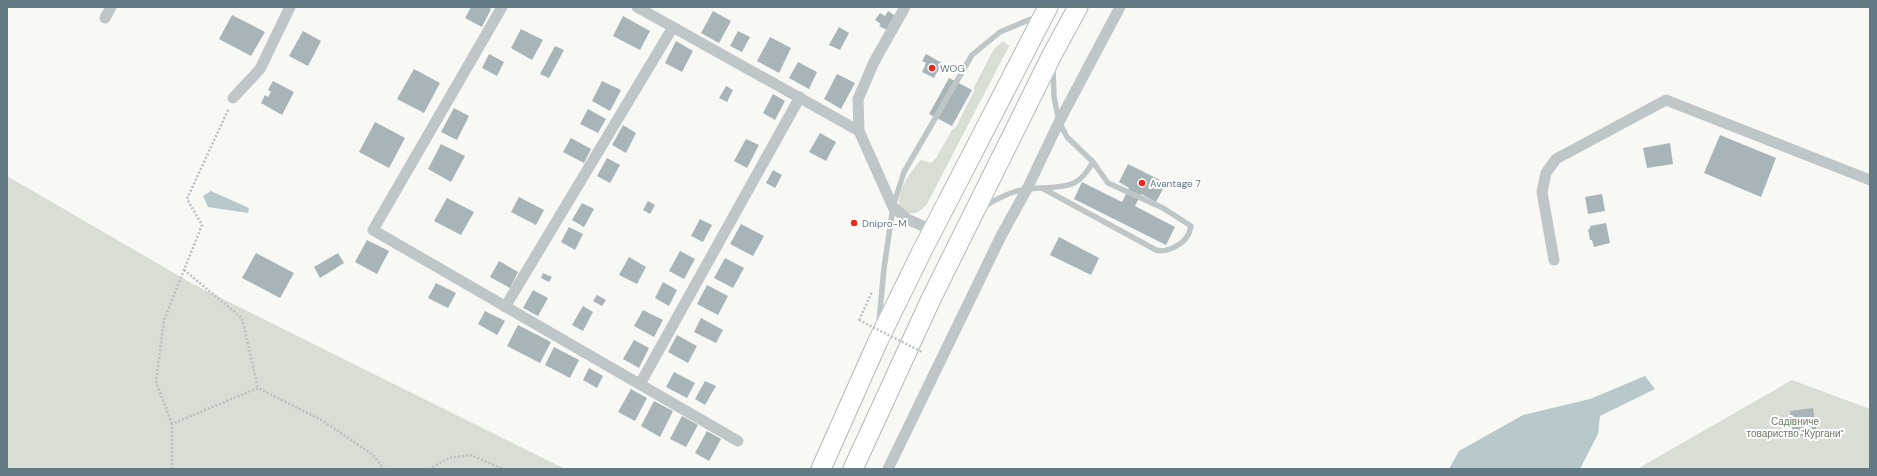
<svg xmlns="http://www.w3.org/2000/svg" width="1877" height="476" viewBox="0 0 1877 476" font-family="'DM Sans',sans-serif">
<rect width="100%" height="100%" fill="#f8f8f5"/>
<path fill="#d9ded4" d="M1003,41L1009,46L927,204C919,214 910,217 899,208C898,189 909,173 921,160L931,163L936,158L952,130L956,127L974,91V87L994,49Z
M7,176L193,284L565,469H7Z
M1792,380L1870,409V469H1637Z"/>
<path fill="#b7c9cb" d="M211,191L249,208L248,213L208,207L203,196Z
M1645,376L1655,389L1600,416L1598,434L1580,469H1449L1459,451L1523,415L1590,399Z"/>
<path fill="#a7b5b8" d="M471,7H488L491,9L482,27L465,18Z
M713,11L731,21L719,43L701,33Z
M888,11L897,17L889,31L879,26L881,24L875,20L880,13L885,16Z
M232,15L265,32L251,56L219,39Z
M623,16L650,31L640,50L613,36Z
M839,27L849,33L840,50L829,45Z
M521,29L543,40L532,60L511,48Z
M303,31L321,41L308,66L289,56Z
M738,31L750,37L742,52L730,46Z
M770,37L791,48L779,73L757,61Z
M676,41L693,51L682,72L665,63Z
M555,46L564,50L549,78L540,74Z
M489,54L504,62L497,76L482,68Z
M926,54L942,63L934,78L922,72L926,63L922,61Z
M798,62L817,72L809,89L789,78Z
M414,69L440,83L424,113L397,99Z
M837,74L855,83L841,109L824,99Z
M949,78L972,90L952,126L929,114Z
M273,81L294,92L282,115L261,103L265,95L268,97L271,92L268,90Z
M602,81L621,90L610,111L592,101Z
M726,86L733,90L727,102L719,98Z
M773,94L785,101L775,120L763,113Z
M454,108L469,116L457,140L441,132Z
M588,109L606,119L598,133L580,124Z
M375,122L405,138L389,168L359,152Z
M623,125L636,133L626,153L612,145Z
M820,133L836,142L826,161L809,152Z
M1720,135L1776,158L1761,197L1704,173Z
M571,138L591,149L584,163L563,152Z
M746,139L759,145L747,168L734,161Z
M1670,143L1673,164L1647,168L1643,148Z
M441,144L465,156L451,182L428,169Z
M607,158L620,165L610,183L597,176Z
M1128,164L1166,183L1156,202L1141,194L1135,206L1175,227L1166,245L1074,199L1082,182L1122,202L1129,188L1119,182Z
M773,170L782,175L775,188L766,183Z
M1602,194L1605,211L1588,214L1585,197Z
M519,197L544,210L536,225L511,212Z
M447,198L474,212L461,235L434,221Z
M648,201L655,205L650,214L643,210Z
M582,203L594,209L584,227L572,220Z
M700,219L712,225L703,242L691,236Z
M1606,223L1610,243L1594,247L1592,240H1590L1588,229H1590V226Z
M741,224L764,236L753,256L730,244Z
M569,227L583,234L575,250L561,242Z
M1059,237L1099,258L1091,275L1050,255Z
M367,240L389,251L377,274L355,262Z
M680,251L695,259L684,279L669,271Z
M256,253L294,273L280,298L242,278Z
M338,253L344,263L320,278L314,267Z
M629,257L646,267L637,284L619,275Z
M725,258L744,268L733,288L714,278Z
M499,261L518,272L510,288L490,277Z
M543,273L552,277L549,282L541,278Z
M663,282L677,290L669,306L655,298Z
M436,283L456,293L448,308L428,298Z
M707,285L728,296L718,315L697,304Z
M533,290L548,298L538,316L523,308Z
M597,295L606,300L602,306L593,301Z
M583,306L593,312L583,331L572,325Z
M643,310L663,320L654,337L634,326Z
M485,311L505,321L497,335L478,324Z
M701,318L723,330L716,343L694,332Z
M518,325L551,342L540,363L507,346Z
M677,335L697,346L688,363L668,352Z
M634,340L649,348L639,368L623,359Z
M554,347L579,360L570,378L545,365Z
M589,368L603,376L597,388L583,380Z
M674,372L695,383L687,398L666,387Z
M705,381L716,386L705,405L695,399Z
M631,389L647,398L635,421L618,412Z
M654,401L673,411L660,437L641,426Z
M1813,408L1817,434L1793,437L1790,411Z
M682,416L698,425L686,447L670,439Z
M707,431L721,439L709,461L695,453Z"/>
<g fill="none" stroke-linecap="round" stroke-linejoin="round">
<defs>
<path id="highway" d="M821,469L878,341L922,251L1048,7
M853,469L931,299L1053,53L1078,7"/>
</defs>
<use href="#highway" stroke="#b2b9bb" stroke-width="21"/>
<path stroke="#bbc0c2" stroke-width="2.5" stroke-dasharray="2 2" stroke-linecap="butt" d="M184,270L242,318L258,388
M859,320L872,292
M172,424L156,382L164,320L202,225L187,199L229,108
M172,469V424L258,388L323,421L373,455L384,469
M429,469L449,458L471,455L503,469"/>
<path stroke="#bec6c8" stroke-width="5.5" d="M1043,188C1069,186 1079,187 1093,162
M983,207C1002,196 1019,187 1042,188L1156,250C1166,253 1183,245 1188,235C1190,232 1190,228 1191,226L1163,208L1108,183L1093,162L1067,137L1059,122L1054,97L1053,67
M879,322L884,268L893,207L904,172L972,55L1000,32L1036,17"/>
<path stroke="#bec6c8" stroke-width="11" d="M502,7L373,230L738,441
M637,7L859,131L893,207L907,219L932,230
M105,18L111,7
M233,98L260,69L290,7
M859,131L858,99L874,62L905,7
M1554,260L1542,192L1546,173L1556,159L1666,100L1870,180
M505,307L673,27
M640,384L800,97
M888,469L1001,236L1028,187L1059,122L1120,7"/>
<use href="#highway" stroke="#fff" stroke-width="19"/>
<path stroke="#bbc0c2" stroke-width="2.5" stroke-dasharray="2 2" stroke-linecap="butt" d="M859,320L922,352"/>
</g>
<g fill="#f0271e" stroke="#fff" stroke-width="1.5">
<circle cx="932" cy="68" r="4"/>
<circle cx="1142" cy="183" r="4"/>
<circle cx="854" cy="223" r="4"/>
</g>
<g text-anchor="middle" stroke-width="4" stroke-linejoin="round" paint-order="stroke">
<g font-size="10" fill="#617a83" stroke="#fff" text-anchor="start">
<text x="940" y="72">WOG</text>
<text x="1150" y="187">Avantage 7</text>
<text x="862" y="227">Dnipro-M</text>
</g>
<g font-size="10" fill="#6a7a61" stroke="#fff">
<text x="1795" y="425">Садівниче<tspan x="1795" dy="12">товариство "Кургани"</tspan></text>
</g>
</g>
<rect width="1877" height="476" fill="none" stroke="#617a83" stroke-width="16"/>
</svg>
